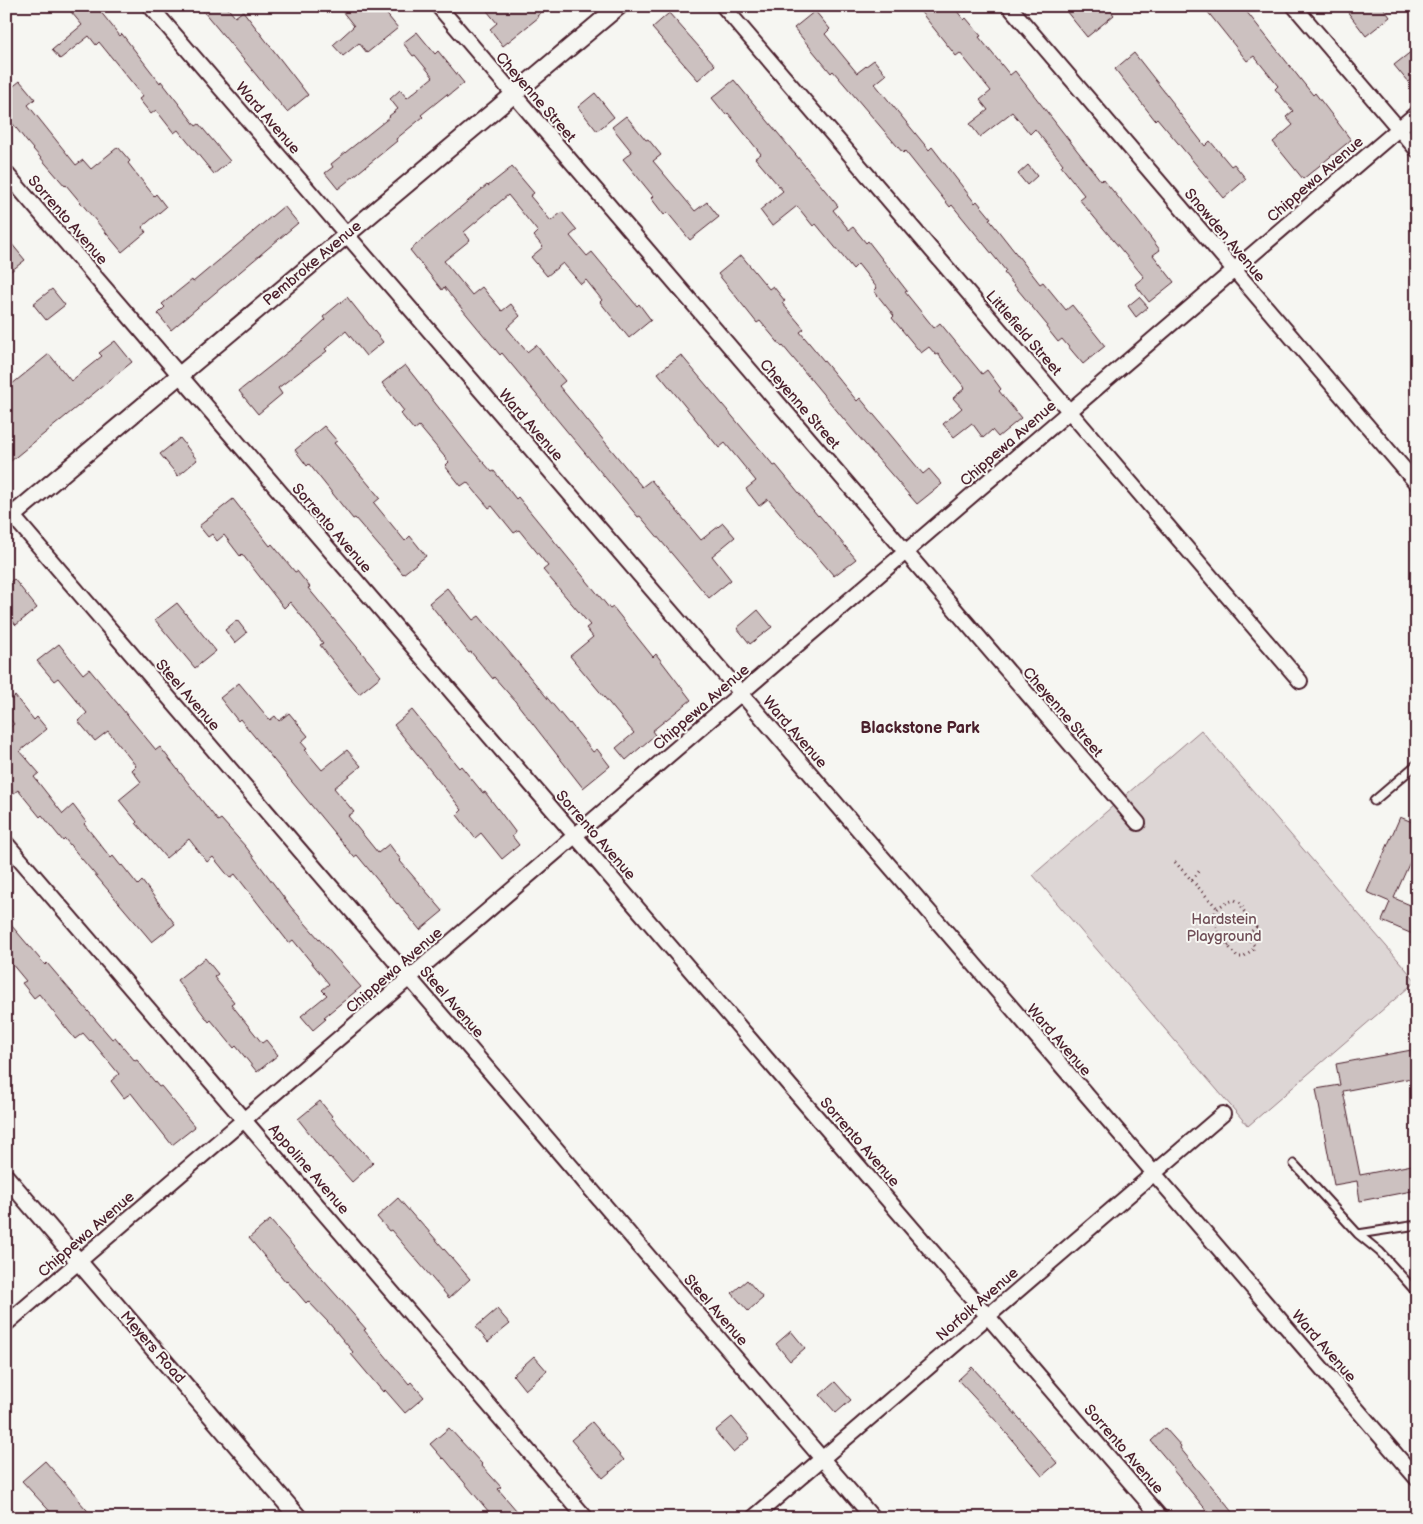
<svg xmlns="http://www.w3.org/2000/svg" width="1423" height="1524" viewBox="0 0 1423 1524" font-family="'Balsamiq Sans',sans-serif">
<rect width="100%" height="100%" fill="#f6f6f2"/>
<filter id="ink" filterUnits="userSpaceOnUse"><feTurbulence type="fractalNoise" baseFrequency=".02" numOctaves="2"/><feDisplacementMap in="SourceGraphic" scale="10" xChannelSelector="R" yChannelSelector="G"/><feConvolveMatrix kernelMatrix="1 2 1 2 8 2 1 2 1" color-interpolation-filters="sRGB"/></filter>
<g filter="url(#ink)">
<path fill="#ddd6d5" stroke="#947a80" d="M1201,730L1416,981L1248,1126L1033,875Z"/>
<path fill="#ccc1c0" stroke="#4a1f2b" d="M66,6H96L120,36L122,34L160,83L161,81L196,126L199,124L230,161L214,174L178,130L174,133L156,110L151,114L139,99L143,96L99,42L96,45L89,36L60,59L52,50L82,25Z
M199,6H226L235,17L243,11L308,95L287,112Z
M338,6H380L398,28L367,53L359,43L343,56L333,45L354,26Z
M483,6H549L537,16L539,17L503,46L490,29L497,23Z
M916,6H953L964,20L966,18L981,36L979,37L1010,75L1015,71L1101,181L1103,179L1137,220L1160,250L1153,255L1174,282L1149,302L1135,284L1144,277L1079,199L1084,195L1061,166L1063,164L1035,129L1030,134L1012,112L980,137L970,124L988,110L980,100L991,91L960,53L956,56Z
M1062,6H1107L1114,15L1087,37Z
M1203,6H1242L1313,95L1315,93L1351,140L1303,179L1273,142L1293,125L1286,117L1293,111L1275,89L1278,86L1254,56L1247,61Z
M1343,6H1382L1390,17L1366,36Z
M815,11L830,29L825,34L857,73L874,60L886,75L875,84L929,150L932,147L975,203L977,201L991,218L989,219L1040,284L1043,282L1066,310L1072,305L1105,346L1083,364L1062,339L1058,342L1046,327L1047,325L1004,273L1006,271L952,205L950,207L905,151L903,153L833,71L831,73L794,28Z
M669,13L715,65L698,80L652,28Z
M417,32L435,54L438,51L464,83L448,96L447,94L421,115L423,117L396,139L397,141L338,189L325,173L333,167L331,164L390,117L389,116L398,109L390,99L400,90L407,98L433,77L415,55L413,56L403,43Z
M1417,47V75L1408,82L1394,65Z
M1134,53L1174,104L1173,105L1205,146L1210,141L1231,166L1234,164L1246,179L1224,198L1157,118L1155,120L1115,69Z
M734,80L838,206L833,210L849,230L853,227L866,243L868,241L907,291L905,292L934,328L940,323L982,374L987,370L1001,389L999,391L1021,418L998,437L992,430L983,438L972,423L954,437L943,424L962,408L953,398L965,388L938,354L936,355L929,347L921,353L892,318L894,316L874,291L877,288L858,264L853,269L816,224L813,226L797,206L772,226L760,210L783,191L755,158L761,154L728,113L726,115L712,98Z
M20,81L35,99L28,105L76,165L83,160L91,169L118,147L130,161L128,163L154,196L156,194L166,207L142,227L146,232L122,252L66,185L65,186L27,142L6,115V92Z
M595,93L614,117L597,131L578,107Z
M626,116L646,140L648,139L661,155L653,161L695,211L707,202L719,217L690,240L667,212L664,215L651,198L653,196L623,159L632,152L612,127Z
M1028,165L1037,176L1027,185L1018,174Z
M512,167L534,193L530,196L551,221L562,212L577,230L570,236L587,256L592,252L637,306L639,304L651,320L629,338L600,302L602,300L586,280L581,284L563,263L547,276L531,257L543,247L534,236L538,232L508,195L464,232L470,240L444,261L472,295L482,287L502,311L511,304L520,316L507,328L527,352L536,345L565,381L559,386L642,487L651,480L701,540L723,523L735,537L712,556L731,580L709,598L640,516L638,517L502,353L500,355L444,287L442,290L410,250L487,185L488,186Z
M284,206L298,223L171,330L158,314L165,307L162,304L192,280L193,282Z
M6,237L25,260L6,275Z
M741,255L769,289L773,286L785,301L782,303L804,329L800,332L857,401L860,398L923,474L929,469L942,484L917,504L852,429L783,346L782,347L760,321L757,323L718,274Z
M52,289L65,305L46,320L33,304Z
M347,297L383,342L366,356L346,331L325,349L327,351L278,388L282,394L258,414L239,391L303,340L325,320L323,317Z
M1139,297L1148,307L1136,317L1128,306Z
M115,341L132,362L6,465V389L49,354L71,381L102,356L99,353Z
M681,355L774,466L776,465L818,516L819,515L856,559L834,576L768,499L759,506L746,489L756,481L725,443L719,448L658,373Z
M405,365L469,446L492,472L494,471L516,499L518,497L610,609L613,607L653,657L656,654L691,700L652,731L655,735L626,760L616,748L634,733L570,656L593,637L586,628L590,625L543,570L548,566L519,530L514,533L492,506L489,508L467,482L461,486L445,466L449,462L419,426L414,430L401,414L404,411L382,383Z
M324,426L337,441L334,443L380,498L374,503L405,541L410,536L426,556L403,574L355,518L353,519L309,464L307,466L295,450Z
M180,438L197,460L178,476L160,454Z
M233,499L270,546L272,544L295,572L297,571L310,587L308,588L381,676L359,694L320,645L323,643L290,602L284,608L242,554L240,556L224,535L217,541L212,534L208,537L199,526Z
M14,579L37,608L16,625L6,613V585Z
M447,588L473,620L479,616L569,724L570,723L593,752L597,749L610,766L583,788L515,701L494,677L493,679L471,652L469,653L429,603Z
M177,603L216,651L195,668L155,620Z
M758,610L772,627L750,644L737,628Z
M237,620L247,633L235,643L225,630Z
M59,644L83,674L89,669L156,750L160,747L218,821L221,819L246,847L291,907L361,987L324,1017L326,1019L313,1030L301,1016L327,995L322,990L329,984L293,940L289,943L235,874L230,878L213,857L207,862L189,839L166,858L136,823L137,822L119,800L141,782L132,770L136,766L108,731L95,741L78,721L87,713L58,678L54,681L37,661Z
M239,683L270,720L275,716L279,721L289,713L308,736L301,742L307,749L305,750L322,770L347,750L361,766L334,788L354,812L348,816L378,853L389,844L401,860L400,861L443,911L420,930L398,903L397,904L357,855L354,857L240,719L238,721L220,698Z
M15,696L34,720L37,717L47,729L20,751L39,773L34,777L63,814L73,805L86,822L84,824L111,858L113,856L121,866L122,865L138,885L142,881L175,924L152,942L65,839L63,841L42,815L40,817L18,790L14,793L6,784V731L14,724L6,714V703Z
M412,710L459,768L461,766L483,793L485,792L516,833L512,836L519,845L502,859L481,833L475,838L457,815L462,810L394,725Z
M1400,817L1417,824V846L1394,898L1417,908V936L1382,921L1390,902L1367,892Z
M6,919L45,965L47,963L112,1039L115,1037L135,1061L137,1060L159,1087L161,1086L195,1127L172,1145L131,1093L124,1098L111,1081L119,1074L91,1040L90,1041L83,1033L75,1039L39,994L34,998L22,983L26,981L6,957Z
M205,958L218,974L214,977L234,1002L231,1004L262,1043L266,1040L278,1055L257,1072L236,1046L234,1048L211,1020L209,1022L177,980Z
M1417,1049V1077L1343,1091L1360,1175L1417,1164V1190L1360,1201L1357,1181L1334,1185L1316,1089L1340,1085L1336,1064Z
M320,1101L332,1116L331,1117L373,1163L352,1182L330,1157L329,1158L298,1119Z
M398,1198L418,1221L419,1220L470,1279L449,1298L391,1230L389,1231L377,1217Z
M270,1220L353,1314L366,1329L364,1330L409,1384L411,1382L424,1397L405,1413L385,1390L383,1392L351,1354L353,1352L328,1322L308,1301L306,1303L287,1281L286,1282L249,1238Z
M747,1280L763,1298L748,1311L732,1293Z
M497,1309L510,1324L488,1342L476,1327Z
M791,1331L805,1348L790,1361L776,1344Z
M534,1356L547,1371L525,1390L513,1375Z
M972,1367L1019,1418L1057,1463L1042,1476L998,1423L958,1380Z
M835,1382L851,1400L836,1413L820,1395Z
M732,1417L750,1438L733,1452L715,1431Z
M592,1422L624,1460L603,1478L571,1440Z
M449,1428L482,1464L481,1465L501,1487L498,1489L523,1518H494L444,1458L443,1459L430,1444Z
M1165,1428L1181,1446L1180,1448L1238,1518H1213L1173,1470L1174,1468L1151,1441Z
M45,1461L79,1499L78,1500L94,1518H56L22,1481Z"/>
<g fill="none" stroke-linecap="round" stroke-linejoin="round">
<defs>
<path id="service" d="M1374,801L1417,764
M1294,1164L1358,1234L1417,1225
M1358,1234L1380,1252L1417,1293"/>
<path id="minor" d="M150,6L1417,1479
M438,6L1138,823
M723,6L1300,681
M1009,6L1417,484
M1294,6L1417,150
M6,173L1161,1518
M6,508L873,1518
M6,843L586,1518
M6,1324L1417,113
M6,1517V1518
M753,1518L1223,1114"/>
<path id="tertiary" d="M6,521L619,6
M6,1177L299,1518"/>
</defs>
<use href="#service" stroke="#4a1f2b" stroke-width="11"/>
<use href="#minor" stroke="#4a1f2b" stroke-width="18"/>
<use href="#tertiary" stroke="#4a1f2b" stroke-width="20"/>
<path stroke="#4a1f2b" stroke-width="3" stroke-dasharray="1 4" stroke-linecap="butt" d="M1175,862L1218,909
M1192,880L1201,869
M1228,946L1243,933L1254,945L1253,949L1243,957H1237C1222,938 1195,910 1235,900L1241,903L1243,910L1256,927L1247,936"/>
<use href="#service" stroke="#f6f6f2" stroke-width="7"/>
<use href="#minor" stroke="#f6f6f2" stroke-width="14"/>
<use href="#tertiary" stroke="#f6f6f2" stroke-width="16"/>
</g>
</g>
<g text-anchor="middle" stroke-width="4" stroke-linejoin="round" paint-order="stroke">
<g font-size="15" fill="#4a1f2b" stroke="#f6f6f2">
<text transform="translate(536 97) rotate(49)" y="5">Cheyenne Street</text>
<text transform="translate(268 118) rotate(49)" y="5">Ward Avenue</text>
<text transform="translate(1315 179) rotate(-41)" y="5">Chippewa Avenue</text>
<text transform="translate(68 220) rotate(49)" y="5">Sorrento Avenue</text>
<text transform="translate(1225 235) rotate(50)" y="5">Snowden Avenue</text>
<text transform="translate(312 263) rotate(-40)" y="5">Pembroke Avenue</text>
<text transform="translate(1024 333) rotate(49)" y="5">Littlefield Street</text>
<text transform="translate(800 404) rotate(49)" y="5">Cheyenne Street</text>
<text transform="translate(531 425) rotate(49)" y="5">Ward Avenue</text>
<text transform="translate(1008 443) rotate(-41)" y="5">Chippewa Avenue</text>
<text transform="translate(332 528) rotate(49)" y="5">Sorrento Avenue</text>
<text transform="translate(188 695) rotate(49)" y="5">Steel Avenue</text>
<text transform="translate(701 707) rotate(-41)" y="5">Chippewa Avenue</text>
<text transform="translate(1063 712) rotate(49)" y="5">Cheyenne Street</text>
<text transform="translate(795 732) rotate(49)" y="5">Ward Avenue</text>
<text transform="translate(596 835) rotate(49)" y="5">Sorrento Avenue</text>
<text transform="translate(394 970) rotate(-41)" y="5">Chippewa Avenue</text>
<text transform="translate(452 1002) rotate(49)" y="5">Steel Avenue</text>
<text transform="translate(1059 1040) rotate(49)" y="5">Ward Avenue</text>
<text transform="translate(860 1142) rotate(49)" y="5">Sorrento Avenue</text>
<text transform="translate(309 1169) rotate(49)" y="5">Appoline Avenue</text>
<text transform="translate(86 1234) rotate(-41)" y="5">Chippewa Avenue</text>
<text transform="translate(977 1304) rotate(-41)" y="5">Norfolk Avenue</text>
<text transform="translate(716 1310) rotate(49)" y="5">Steel Avenue</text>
<text transform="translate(1324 1346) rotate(49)" y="5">Ward Avenue</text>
<text transform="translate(153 1347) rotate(49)" y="5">Meyers Road</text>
<text transform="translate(1124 1449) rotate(49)" y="5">Sorrento Avenue</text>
</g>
<g font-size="15" fill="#6f4d56" stroke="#f6f6f2">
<text x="1224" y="924">Hardstein<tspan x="1224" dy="17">Playground</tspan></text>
</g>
<g font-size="16" font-weight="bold" fill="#4a1f2b" stroke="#f6f6f2">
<text x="920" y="733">Blackstone Park</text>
</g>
</g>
<rect width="1423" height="1524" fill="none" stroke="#f6f6f2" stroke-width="25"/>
<rect x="12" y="12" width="1398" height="1499" fill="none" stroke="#4a1f2b" stroke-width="2" filter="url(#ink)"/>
</svg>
